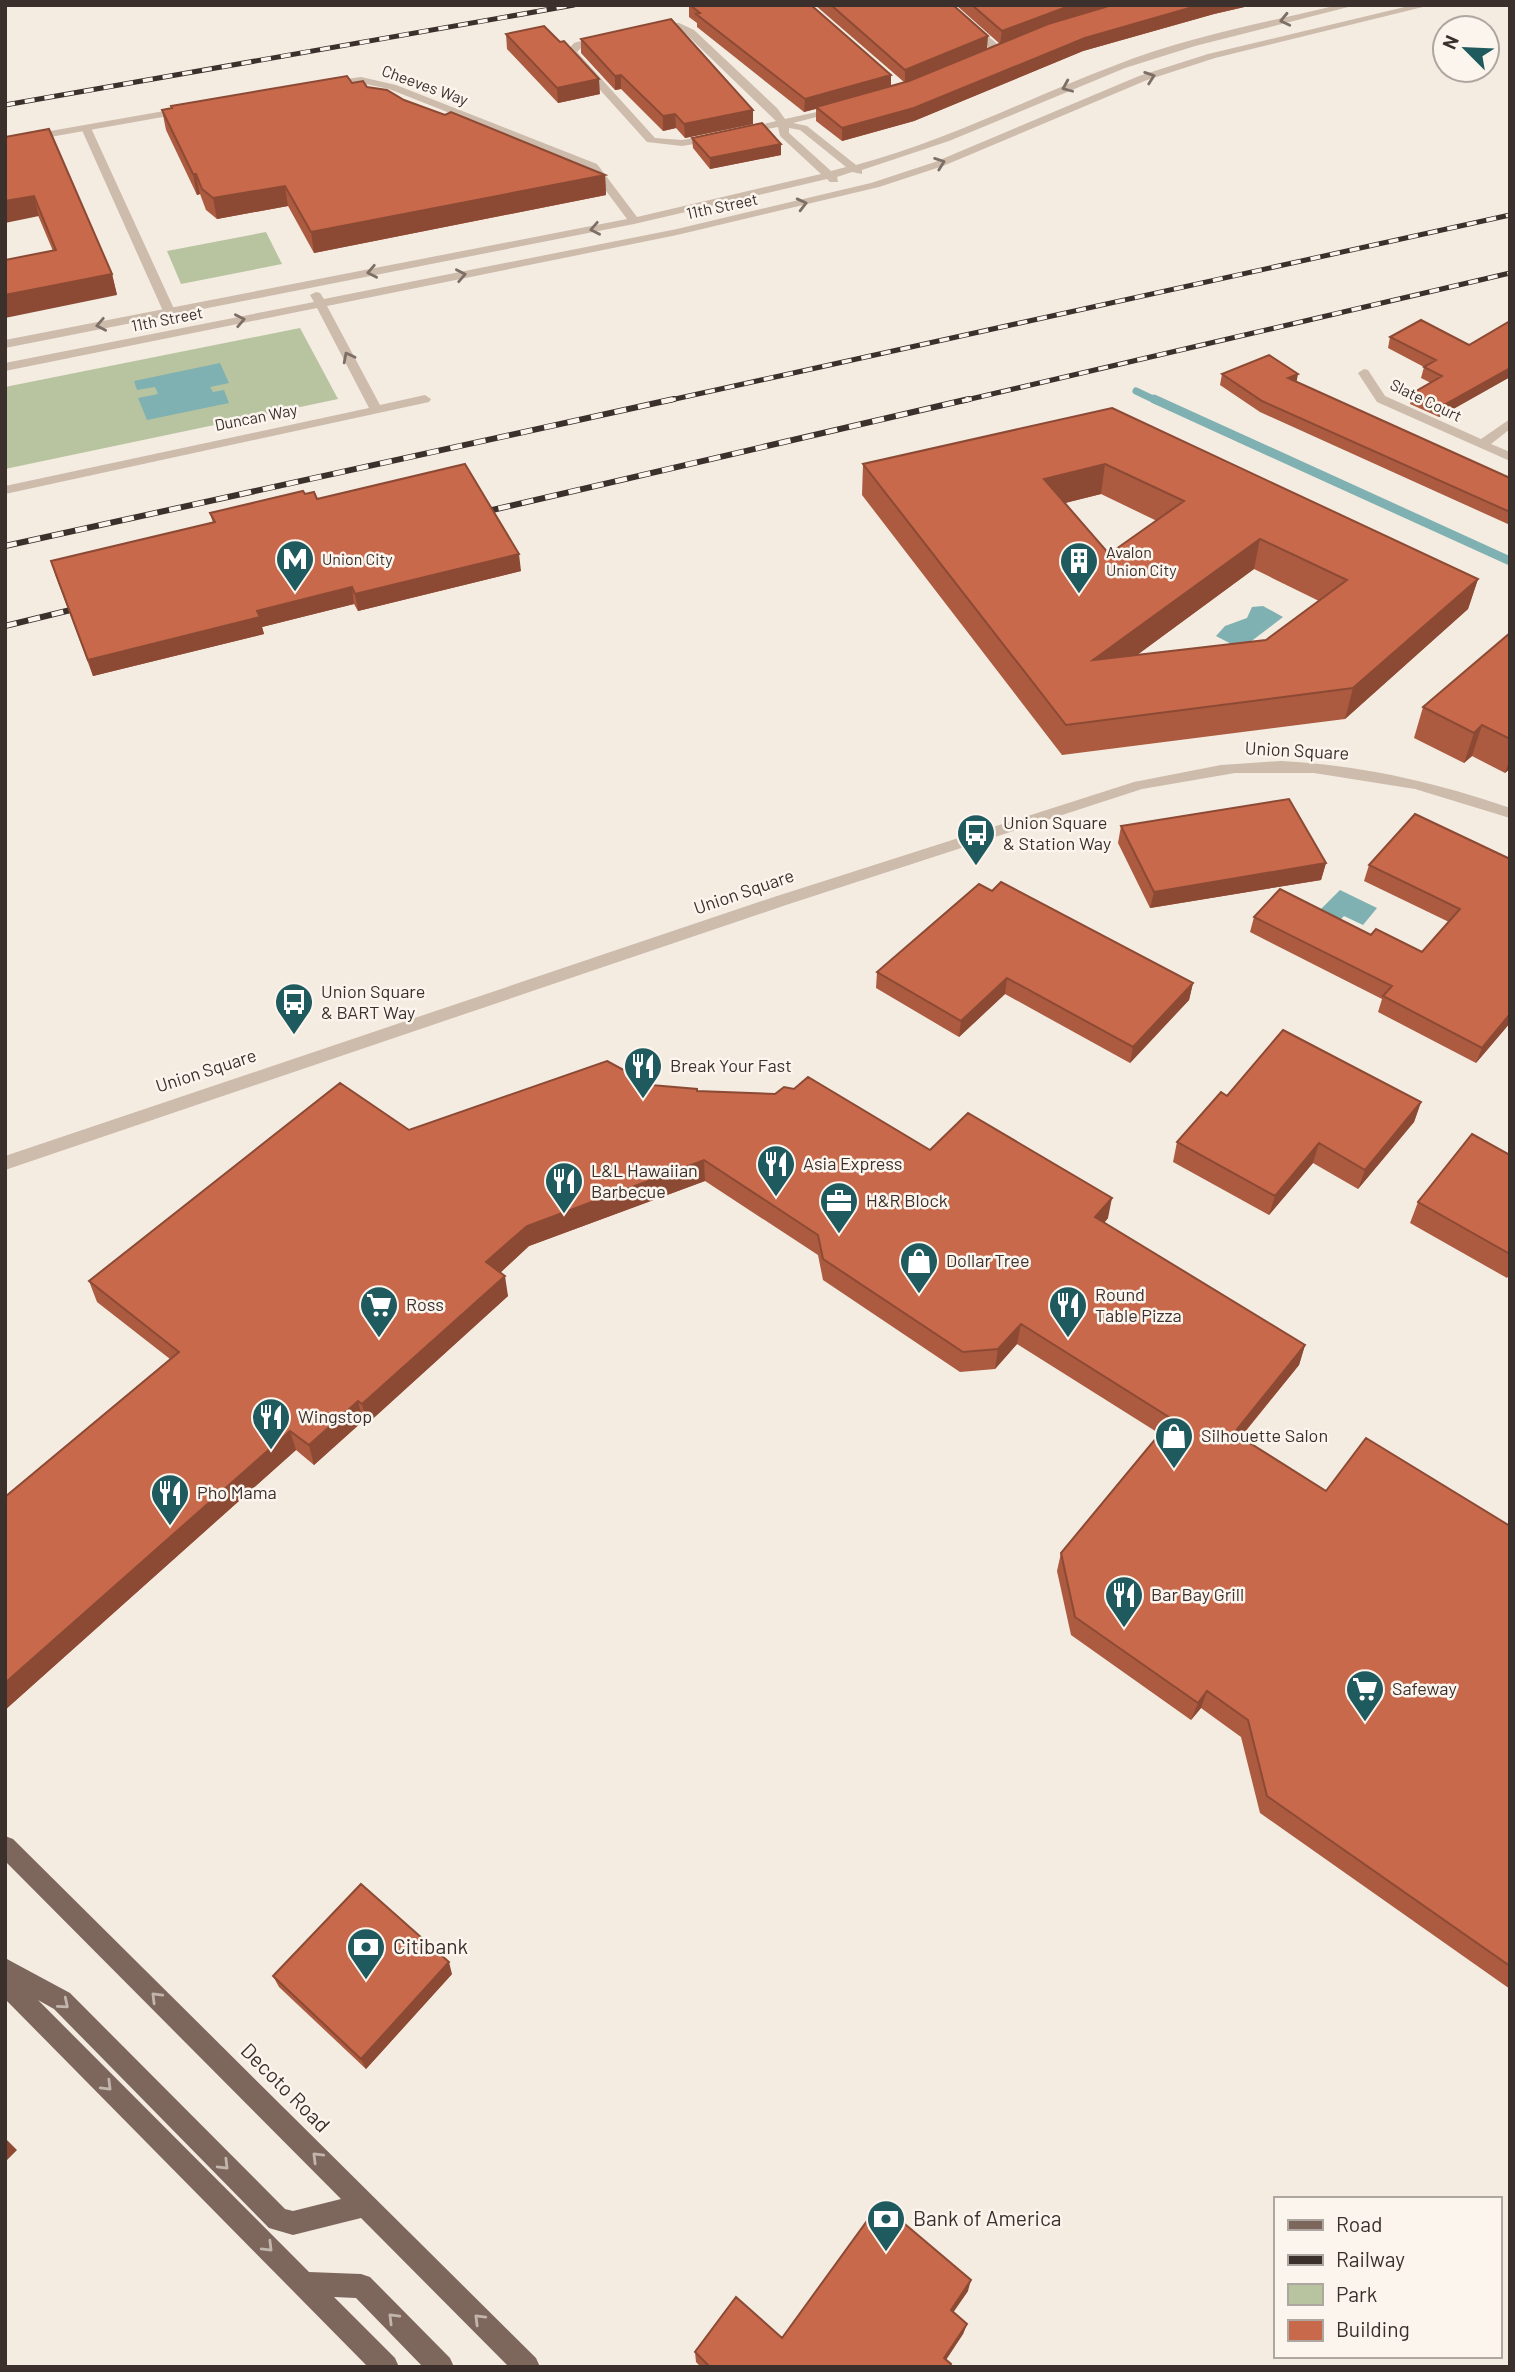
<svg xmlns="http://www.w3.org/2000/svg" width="1515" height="2372" viewBox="0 0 1515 2372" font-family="Barlow,sans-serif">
<rect width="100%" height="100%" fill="#f4ebe1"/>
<path fill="#b8c4a0" d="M266,232L282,264L181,284L167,251Z
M300,328L338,399L5,469V387Z"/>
<path fill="#7fb0b2" d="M220,363L229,383L210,387L213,392L224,390L229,403L147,420L138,398L158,394L155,387L137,390L134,381Z
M1263,606L1283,617L1241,649L1216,636L1225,626L1247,618L1252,607Z
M1340,890L1377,908L1363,925L1344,916L1337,923L1317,913Z"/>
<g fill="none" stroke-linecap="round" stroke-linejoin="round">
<path stroke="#7fb0b2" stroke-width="7" d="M1136,391L1157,401"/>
<path stroke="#7fb0b2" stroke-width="9" d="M1154,399L1510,561"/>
<path fill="#cdbbac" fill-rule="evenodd" d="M86,125L91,128L175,311L173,313L163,311L81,128Z"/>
<path fill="#cdbbac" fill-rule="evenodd" d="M941,5H952L1003,49V53H995Z
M1338,5H1356L1195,46L1125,68L949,141L862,170V174L852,172L837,177L838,182H830L827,179L634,224L5,348V340L627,219L589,168L389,89L361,83L328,87L324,86V82L361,77L396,85L597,164L637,217L821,174L780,136L778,127L741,134V130L776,121L686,34L677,29H653V25L679,23L694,30L777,108L785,119L844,106V110L793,123L807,126L856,165C946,141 1029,98 1116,65C1187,37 1264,23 1338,5ZM789,128L800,130L846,167L831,171L789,133Z
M1413,5H1431L1215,58L1147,80L943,166L879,187L677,235L327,306L380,405L425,395L431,399L429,402L5,494V486L369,408L317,308L5,371V363L314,302L310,295L316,292L320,293L324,299L677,229L871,183L935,162L1139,76L1208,54Z
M601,35L606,38L605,40L582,47L577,52L655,138L682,140L714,135L718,136V140L682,146L647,142L566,52L574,43Z
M187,107L191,108V112L5,145V139Z
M1364,369L1368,370L1385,396L1481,439L1510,419V429L1491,444L1510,452V461L1377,402L1358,373Z"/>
<path fill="#cdbbac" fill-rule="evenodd" d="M1281,761C1360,765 1435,782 1510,808V818L1415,789L1314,773H1235L1142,789L786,905L5,1170V1156L774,897L1134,782L1221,765Z"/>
<path fill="#7d675c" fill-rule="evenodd" d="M5,1836L13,1839L536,2358L540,2367H509L361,2218L293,2235L269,2228L54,2009L38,2000L309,2272L361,2274L370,2277L450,2358L454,2367H423L356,2298L334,2297L395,2358L399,2367H368L5,1999V1958L70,1993L285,2209L293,2211L341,2199L5,1861Z"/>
<defs>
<path id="rail-far1" d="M5,105L574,5
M666,401L1510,215
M962,401L1510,273"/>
<path id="rail" d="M475,514L969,399
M5,546L674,399
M5,626L87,606"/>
</defs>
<use href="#rail-far1" stroke="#3b302b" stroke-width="5"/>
<use href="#rail" stroke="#3b302b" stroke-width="6"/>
<use href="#rail-far1" stroke="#fbf5ee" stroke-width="3.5" stroke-dasharray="10" stroke-linecap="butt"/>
<use href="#rail" stroke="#fbf5ee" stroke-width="4.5" stroke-dasharray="12" stroke-linecap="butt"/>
</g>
<path fill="#ac5a40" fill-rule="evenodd" d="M689,5H811L891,86L904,82L815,5H953L987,49L1000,44L956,5H1253L1214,14L1083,51L914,121L842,141L816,121V109L804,112L697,27V23L689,17Z
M506,34L600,94L558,103L507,49Z
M581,39L753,110V124L685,138L676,128L663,131L621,89L615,90L581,53Z
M352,83L404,100L605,175L606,195L314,253L288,206L217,219L206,210L200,194L197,195L166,130L162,110Z
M5,137L112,274L117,295L53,251Z
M692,138L781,144V155L710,169L693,148Z
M1510,321V377L1439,417L1410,404L1413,393L1431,383L1421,378L1424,367L1388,348L1390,337L1469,345Z
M1222,374L1297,382L1510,478V525L1260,412L1220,385Z
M1112,408L1478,579L1468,609L1345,719L1062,755L862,495L863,464ZM1101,494L1157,521L1109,554L1065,503ZM1254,569L1319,601L1266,640L1137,655Z
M305,494L521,571L358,611L354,604L262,627L264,634L93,676L56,577L51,561L213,523L210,513Z
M1510,633V769L1505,773L1472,756L1464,763L1414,738L1423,707Z
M1121,826L1326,863L1321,880L1150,908L1118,843Z
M1510,859V1023L1476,1063L1378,1012L1382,999L1250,932L1254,917L1371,935L1422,952L1449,922L1364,881L1369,865Z
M992,891L1193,983L1189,1000L1130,1063L1005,994L959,1037L876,988L877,972Z
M651,1085L697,1091L930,1150L1108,1218L1104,1223L1305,1345L1299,1365L1241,1437L1326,1491L1510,1526V1989L1260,1813L1241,1737L1201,1708L1191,1720L1071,1635L1057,1571L1061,1553L1160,1434L1017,1344L995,1369L960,1372L823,1280L818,1255L705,1181L529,1246L500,1273L508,1296L367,1424L363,1421L314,1465L296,1450L5,1710V1497L170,1359L97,1302L89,1281L409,1130Z
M1227,1096L1421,1102L1414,1122L1358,1189L1313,1163L1269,1215L1173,1162L1177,1142Z
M1510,1155V1274L1507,1278L1410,1223L1418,1202Z
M452,1974L366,2069L279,1987L273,1976Z
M968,2291L953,2312L967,2324L963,2334L946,2360L951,2364L950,2367H701L696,2362L695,2352L782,2338Z"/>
<path fill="#8c4a34" d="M1072,5H1120L1000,44L1002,31Z
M1200,5H1253L1214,14L1083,51L914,121L842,141V128L1085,38Z
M988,36L987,49L905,83V70Z
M621,75V89L615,90V76Z
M891,75V88L804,112L805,99Z
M599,79L600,94L558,103L557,88Z
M753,110V124L685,138L684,124Z
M675,114L676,128L663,131V116Z
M781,144V155L710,169V158Z
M193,174H196L200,194L197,195Z
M605,175L606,195L314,253L311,232Z
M285,186L288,206L217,219L213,198Z
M34,196L39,216L5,223V201Z
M112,274L117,295L5,318V295Z
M1510,368V377L1439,417L1442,406Z
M1298,374L1296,385L1288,378Z
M1105,464L1101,494L1041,509L1044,479Z
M1260,539L1254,569L1088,691L1093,660Z
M519,554L521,571L358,611L355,594Z
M1478,579L1468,609L1345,719L1353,688Z
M352,587L354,604L262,627L264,634L93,676L88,660L257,611Z
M1482,725L1472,756L1464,763L1474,733Z
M1510,759V768L1505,773Z
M1326,863L1321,880L1150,908L1154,892Z
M1007,978L1005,994L959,1037L961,1021Z
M1193,983L1189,1000L1130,1063L1133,1047Z
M1510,1014V1023L1476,1063L1482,1048Z
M1421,1102L1414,1122L1358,1189L1365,1170Z
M1319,1143L1313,1163L1269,1215L1275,1196Z
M704,1160L705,1181L529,1246L489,1283L486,1262L527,1226Z
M1112,1198L1108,1218L1091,1238L1095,1217Z
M505,1276L508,1296L367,1424L362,1404Z
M1021,1324L1017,1344L995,1369L998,1349Z
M1305,1345L1299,1365L1228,1452L1234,1433Z
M358,1401L363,1421L314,1465L309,1445Z
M290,1431L296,1450L5,1710V1683Z
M1207,1691L1201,1708L1191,1720L1198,1703Z
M449,1962L452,1974L366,2069L361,2059Z
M5,2138L17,2150L5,2162Z
M971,2280L968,2291L948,2320L951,2310Z
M967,2324L963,2334L941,2367L944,2358Z"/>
<path fill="#c8694b" stroke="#8c4a34" stroke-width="2" fill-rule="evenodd" d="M690,5H811L891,75L805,99L696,14L700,13Z
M831,5H953L988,36L905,70Z
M972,5H1072L1002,31Z
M1112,5H1200L1085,38L914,108L842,128L816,107L909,81L1048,24Z
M671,19L753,110L684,124L675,114L663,116L621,75L615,76L581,39Z
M544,26L560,42L564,41L599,79L557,88L506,34Z
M347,76L352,83L363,81L367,87L387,90L404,100L445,115L451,112L605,175L311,232L285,186L213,198L202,189L196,174H193L162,110L172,108L171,106Z
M762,123L781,144L710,158L692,138Z
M49,129L112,274L5,295V260L56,250L34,196L5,201V137Z
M1421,320L1469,345L1510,321V368L1442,406L1413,393L1442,376L1424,367L1436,360L1390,337Z
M1269,355L1298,374L1288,378L1510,478V512L1262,401L1222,374Z
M1112,408L1478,579L1353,688L1066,725L863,464ZM1105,464L1184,501L1109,554L1044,479ZM1260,539L1347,580L1266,640L1093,660Z
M465,464L519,554L355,594L352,587L257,611L260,617L88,660L51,561L215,522L210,513L303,491L305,494L314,492L317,499Z
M1510,633V739L1482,725L1474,733L1423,707Z
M1289,799L1326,863L1154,892L1121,826Z
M1415,814L1510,859V1014L1482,1048L1383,996L1392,986L1254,917L1280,889L1371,935L1376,929L1422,952L1460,909L1369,865Z
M1001,882L1193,983L1133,1047L1007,978L961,1021L877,972L979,884L992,891Z
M1283,1030L1421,1102L1365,1170L1319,1143L1275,1196L1177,1142L1221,1092L1227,1096Z
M607,1061L651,1085L697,1089V1091L775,1094L784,1087L794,1089L808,1077L930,1150L968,1113L1112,1198L1095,1217L1305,1345L1234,1433L1326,1491L1366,1438L1510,1526V1966L1267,1796L1248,1720L1207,1691L1198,1703L1075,1617L1061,1553L1172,1419L1021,1324L998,1349L963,1352L823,1259L818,1235L704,1160L527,1226L486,1262L505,1276L362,1404L358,1401L309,1445L290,1431L5,1683V1497L179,1352L89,1281L340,1083L409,1130Z
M1472,1134L1510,1155V1254L1418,1202Z
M361,1884L449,1962L361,2059L273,1976Z
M880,2203L971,2280L951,2310L967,2324L944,2358L951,2364L949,2367H710L695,2352L736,2297L782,2338Z"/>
<defs><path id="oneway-chevron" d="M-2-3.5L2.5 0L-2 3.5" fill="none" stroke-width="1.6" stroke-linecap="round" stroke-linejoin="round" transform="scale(1.75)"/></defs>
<g stroke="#7d6f65">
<use href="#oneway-chevron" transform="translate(1285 20) rotate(167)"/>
<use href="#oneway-chevron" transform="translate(1150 77) rotate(-19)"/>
<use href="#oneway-chevron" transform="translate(1067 87) rotate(157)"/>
<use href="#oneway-chevron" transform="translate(940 163) rotate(-20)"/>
<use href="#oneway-chevron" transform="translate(802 204) rotate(-14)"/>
<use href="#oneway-chevron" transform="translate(595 229) rotate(169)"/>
<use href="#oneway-chevron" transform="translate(372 272) rotate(169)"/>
<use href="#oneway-chevron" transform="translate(461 275) rotate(-11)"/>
<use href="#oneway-chevron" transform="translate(240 320) rotate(-11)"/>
<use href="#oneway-chevron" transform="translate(101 325) rotate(169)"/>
<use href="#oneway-chevron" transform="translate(348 357) rotate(-117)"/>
</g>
<g stroke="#c2b5ac">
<use href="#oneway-chevron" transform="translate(156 1997) rotate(-135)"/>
<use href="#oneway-chevron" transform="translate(64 2004) rotate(40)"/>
<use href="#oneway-chevron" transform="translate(107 2086) rotate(45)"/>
<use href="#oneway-chevron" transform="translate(317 2157) rotate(-135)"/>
<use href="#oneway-chevron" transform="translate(224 2165) rotate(45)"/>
<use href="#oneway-chevron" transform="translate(268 2247) rotate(45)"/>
<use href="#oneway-chevron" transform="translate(393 2318) rotate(-135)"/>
<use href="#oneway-chevron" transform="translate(479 2319) rotate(-135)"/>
</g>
<defs>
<symbol id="metro-pin" viewBox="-11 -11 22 30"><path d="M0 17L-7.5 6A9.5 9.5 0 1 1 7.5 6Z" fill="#1f5a5e" stroke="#fbf5ee"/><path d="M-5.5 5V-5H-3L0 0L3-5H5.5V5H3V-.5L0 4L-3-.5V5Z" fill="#fff"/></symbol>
<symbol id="building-pin" viewBox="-11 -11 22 30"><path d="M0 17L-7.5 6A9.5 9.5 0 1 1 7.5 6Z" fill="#1f5a5e" stroke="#fbf5ee"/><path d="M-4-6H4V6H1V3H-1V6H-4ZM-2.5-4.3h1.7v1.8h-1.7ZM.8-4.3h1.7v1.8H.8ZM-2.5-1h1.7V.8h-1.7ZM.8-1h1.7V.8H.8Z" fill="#fff"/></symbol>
<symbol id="bus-pin" viewBox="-11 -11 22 30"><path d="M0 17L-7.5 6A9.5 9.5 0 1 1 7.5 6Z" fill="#1f5a5e" stroke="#fbf5ee"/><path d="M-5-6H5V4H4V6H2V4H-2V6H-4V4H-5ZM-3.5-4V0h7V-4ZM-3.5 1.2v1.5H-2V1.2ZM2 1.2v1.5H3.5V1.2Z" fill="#fff"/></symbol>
<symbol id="restaurant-pin" viewBox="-11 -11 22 30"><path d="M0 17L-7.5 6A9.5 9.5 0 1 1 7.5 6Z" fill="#1f5a5e" stroke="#fbf5ee"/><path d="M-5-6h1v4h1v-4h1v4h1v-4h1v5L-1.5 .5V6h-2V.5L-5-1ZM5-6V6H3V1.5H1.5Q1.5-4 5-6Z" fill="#fff"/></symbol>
<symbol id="office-pin" viewBox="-11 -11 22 30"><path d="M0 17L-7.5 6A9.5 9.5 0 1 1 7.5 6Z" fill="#1f5a5e" stroke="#fbf5ee"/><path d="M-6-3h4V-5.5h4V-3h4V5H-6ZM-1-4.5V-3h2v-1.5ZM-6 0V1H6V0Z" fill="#fff"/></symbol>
<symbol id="shop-pin" viewBox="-11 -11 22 30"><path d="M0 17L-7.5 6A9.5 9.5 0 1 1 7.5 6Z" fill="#1f5a5e" stroke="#fbf5ee"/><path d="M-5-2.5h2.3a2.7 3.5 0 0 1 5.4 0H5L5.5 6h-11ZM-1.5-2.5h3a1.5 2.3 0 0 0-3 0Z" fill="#fff"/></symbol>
<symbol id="supermarket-pin" viewBox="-11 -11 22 30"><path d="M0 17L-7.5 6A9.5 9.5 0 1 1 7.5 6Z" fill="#1f5a5e" stroke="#fbf5ee"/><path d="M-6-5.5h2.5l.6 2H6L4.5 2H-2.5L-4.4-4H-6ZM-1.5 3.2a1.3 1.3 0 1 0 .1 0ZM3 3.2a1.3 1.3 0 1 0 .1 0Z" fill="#fff"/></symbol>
<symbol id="bank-pin" viewBox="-11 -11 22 30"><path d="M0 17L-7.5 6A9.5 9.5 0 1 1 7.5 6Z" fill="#1f5a5e" stroke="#fbf5ee"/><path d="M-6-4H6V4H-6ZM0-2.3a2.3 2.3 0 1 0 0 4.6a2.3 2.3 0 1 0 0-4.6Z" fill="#fff"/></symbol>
</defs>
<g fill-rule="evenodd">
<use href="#metro-pin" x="273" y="537" width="44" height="60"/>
<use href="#building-pin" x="1057" y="539" width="44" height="60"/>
<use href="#bus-pin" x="954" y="811" width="44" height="60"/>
<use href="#bus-pin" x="272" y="980" width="44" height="60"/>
<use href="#restaurant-pin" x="621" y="1044" width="44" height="60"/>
<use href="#restaurant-pin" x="754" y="1142" width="44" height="60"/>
<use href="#restaurant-pin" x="542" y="1159" width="44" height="60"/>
<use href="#office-pin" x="817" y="1179" width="44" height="60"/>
<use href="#shop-pin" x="897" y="1239" width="44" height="60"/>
<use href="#supermarket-pin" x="357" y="1283" width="44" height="60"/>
<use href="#restaurant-pin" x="1046" y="1283" width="44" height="60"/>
<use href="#restaurant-pin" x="249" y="1395" width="44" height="60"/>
<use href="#shop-pin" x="1152" y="1414" width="44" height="60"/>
<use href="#restaurant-pin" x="148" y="1471" width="44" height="60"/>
<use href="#restaurant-pin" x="1102" y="1573" width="44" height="60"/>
<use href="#supermarket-pin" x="1343" y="1667" width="44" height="60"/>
<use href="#bank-pin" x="344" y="1925" width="44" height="60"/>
<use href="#bank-pin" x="864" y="2197" width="44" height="60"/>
</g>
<g text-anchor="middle" stroke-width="5" stroke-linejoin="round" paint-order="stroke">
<g font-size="16" fill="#3b302b" stroke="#fbf5ee">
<text transform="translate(425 85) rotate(20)" y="6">Cheeves Way</text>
<text transform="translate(722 206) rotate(-12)" y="6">11th Street</text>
<text transform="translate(167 319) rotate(-11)" y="6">11th Street</text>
<text transform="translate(1426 400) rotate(26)" y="6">Slate Court</text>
<text transform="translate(256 417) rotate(-11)" y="6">Duncan Way</text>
</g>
<g font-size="16" fill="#3b302b" stroke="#fbf5ee" text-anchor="start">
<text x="1106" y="558">Avalon<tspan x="1106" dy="18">Union City</tspan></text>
<text x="322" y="565">Union City</text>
</g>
<g font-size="18" fill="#3b302b" stroke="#fbf5ee">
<text transform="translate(1297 751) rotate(3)" y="6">Union Square</text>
<text transform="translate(744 892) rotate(-19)" y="6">Union Square</text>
<text transform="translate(206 1071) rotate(-18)" y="6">Union Square</text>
</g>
<g font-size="18" fill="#3b302b" stroke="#fbf5ee" text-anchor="start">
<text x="1003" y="829">Union Square<tspan x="1003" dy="21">&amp; Station Way</tspan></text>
<text x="321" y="998">Union Square<tspan x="321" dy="21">&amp; BART Way</tspan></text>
<text x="670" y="1072">Break Your Fast</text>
<text x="803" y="1170">Asia Express</text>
<text x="591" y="1177">L&amp;L Hawaiian<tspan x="591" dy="21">Barbecue</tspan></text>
<text x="866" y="1207">H&amp;R Block</text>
<text x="946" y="1267">Dollar Tree</text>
<text x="1095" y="1301">Round<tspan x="1095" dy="21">Table Pizza</tspan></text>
<text x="406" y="1311">Ross</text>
<text x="298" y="1423">Wingstop</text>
<text x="1201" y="1442">Silhouette Salon</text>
<text x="197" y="1499">Pho Mama</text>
<text x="1151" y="1601">Bar Bay Grill</text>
<text x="1392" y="1695">Safeway</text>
</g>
<g font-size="21" fill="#3b302b" stroke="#fbf5ee" text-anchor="start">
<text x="393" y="1954">Citibank</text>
<text x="913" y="2226">Bank of America</text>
</g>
<g font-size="21" fill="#3b302b" stroke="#fbf5ee">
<text transform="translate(285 2088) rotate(45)" y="7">Decoto Road</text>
</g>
</g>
<rect width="1515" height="2372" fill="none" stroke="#3b302b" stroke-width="14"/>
<rect x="1274" y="2197" width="228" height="161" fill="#fbf5ee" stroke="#aea6a0" stroke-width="2"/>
<rect x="1288" y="2220" width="35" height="10" fill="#7d675c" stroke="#aea6a0" stroke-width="2"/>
<text x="1336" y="2232" font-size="21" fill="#3b302b">Road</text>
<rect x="1288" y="2255" width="35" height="10" fill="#3b302b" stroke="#aea6a0" stroke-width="2"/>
<text x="1336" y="2267" font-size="21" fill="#3b302b">Railway</text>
<rect x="1288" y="2284" width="35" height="21" fill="#b8c4a0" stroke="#aea6a0" stroke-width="2"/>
<text x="1336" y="2302" font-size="21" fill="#3b302b">Park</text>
<rect x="1288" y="2320" width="35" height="21" fill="#c8694b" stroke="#aea6a0" stroke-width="2"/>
<text x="1336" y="2337" font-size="21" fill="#3b302b">Building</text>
<g transform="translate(1466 49) rotate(294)"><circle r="33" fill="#fbf5ee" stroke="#aea6a0" stroke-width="2"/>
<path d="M0-5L12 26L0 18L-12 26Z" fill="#1f5a5e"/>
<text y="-10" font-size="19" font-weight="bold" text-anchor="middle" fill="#3b302b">N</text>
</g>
</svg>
